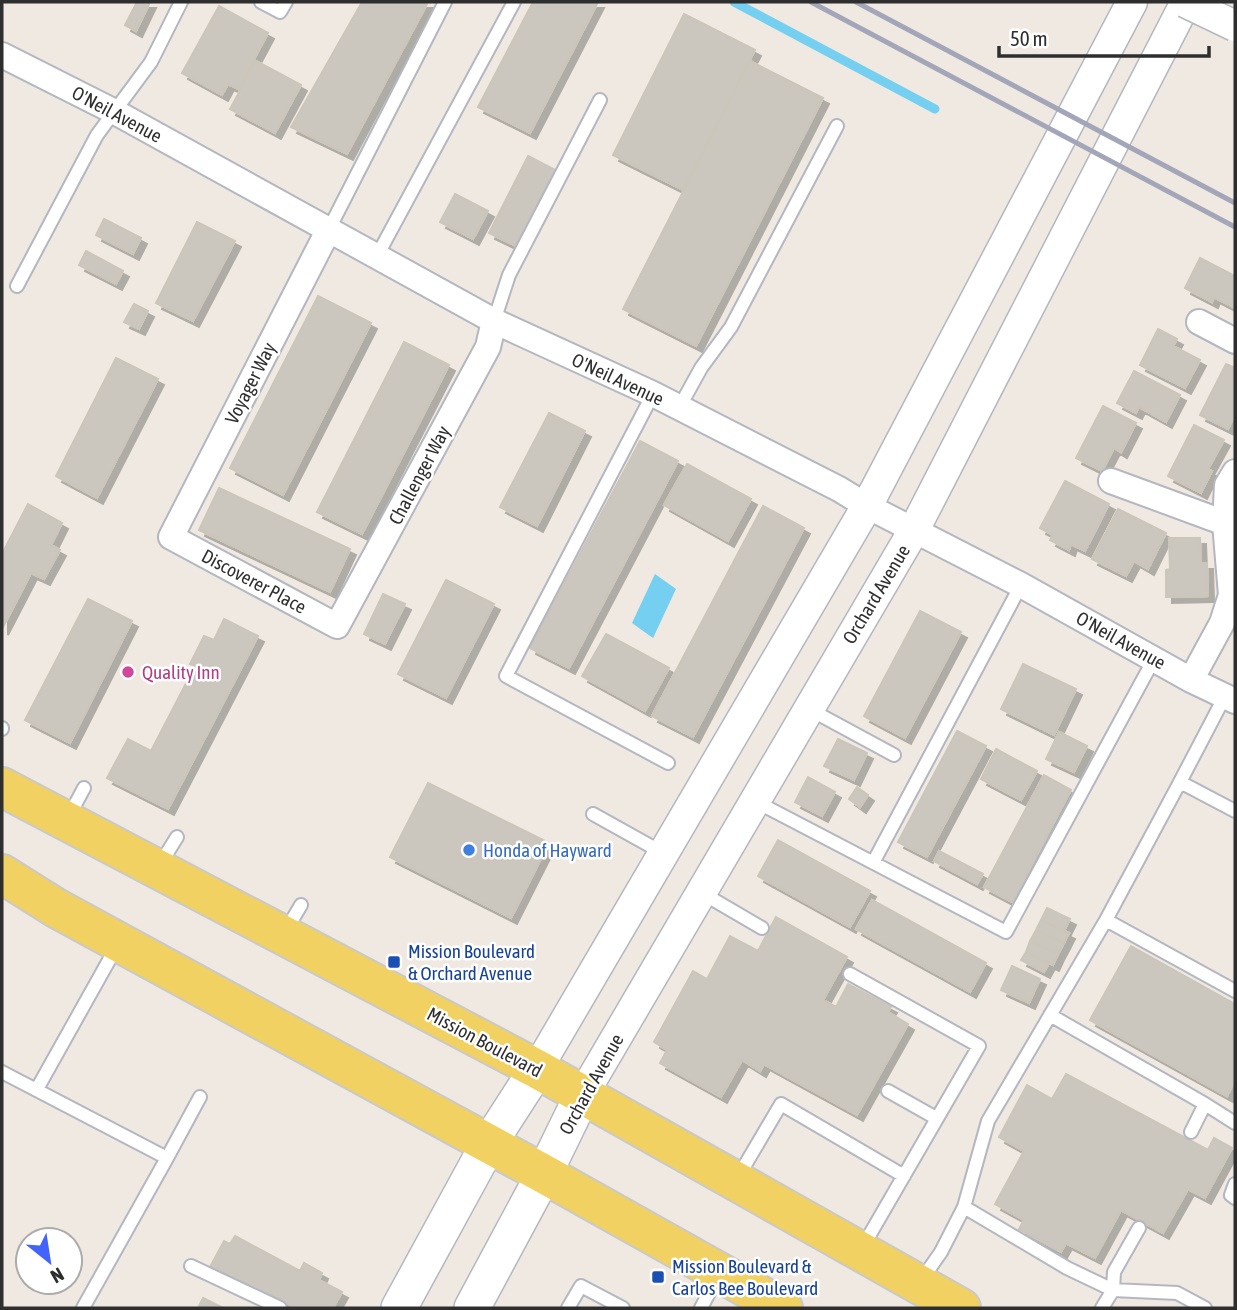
<svg xmlns="http://www.w3.org/2000/svg" width="1237" height="1310" viewBox="0 0 1237 1310" font-family="'Asap Condensed',sans-serif">
<defs>
<filter id="shadow"><feDropShadow dx="6" dy="6" stdDeviation="0" flood-color="#0004"/></filter>
</defs>
<rect width="100%" height="100%" fill="#efe9e1"/>
<path fill="#75cff0" d="M655,574L676,589L653,638L632,623Z"/>
<g fill="none" stroke-linecap="round" stroke-linejoin="round">
<path stroke="#75cff0" stroke-width="9" d="M734,2L935,109"/>
</g>
<path fill="#cbc7bf" stroke="#cbc5ba" stroke-width="2" filter="url(#shadow)" d="M137,2H150L136,31L125,25Z
M362,2H428L347,154L291,127Z
M533,2H598L530,133L478,107Z
M219,6L268,33L238,89L228,84L222,95L182,73Z
M684,14L755,50L683,190L613,155Z
M256,61L301,85L275,133L230,109Z
M750,61L823,98L696,346L623,309Z
M528,156L555,170L516,246L489,233Z
M455,194L488,211L473,239L440,222Z
M104,219L141,238L133,254L96,235Z
M197,222L235,241L193,321L156,303Z
M86,251L123,271L116,284L79,265Z
M1200,258L1235,276V308L1214,297L1212,302L1185,288Z
M318,296L371,323L283,495L230,468Z
M134,304L148,311L139,329L124,322Z
M1158,329L1177,339L1173,346L1200,360L1185,388L1140,365Z
M404,342L449,365L362,534L317,512Z
M116,358L158,379L97,498L56,476Z
M1226,364L1235,368V414L1228,429L1200,415Z
M1134,371L1180,395L1166,422L1139,407L1136,413L1117,403Z
M1103,406L1136,423L1121,452L1114,448L1102,471L1076,458Z
M549,413L585,431L537,526L500,507Z
M1194,425L1224,440L1208,469L1212,471L1201,493L1168,476Z
M640,441L678,461L569,668L530,648Z
M687,464L751,499L728,541L664,505Z
M1065,481L1109,504L1085,551L1071,544L1069,550L1050,540L1053,535L1040,528Z
M219,488L350,549L330,592L199,530Z
M28,504L62,523L51,545L60,550L44,579L31,573L2,629V554Z
M763,506L804,528L693,737L652,716Z
M1118,509L1166,533L1148,569L1134,561L1126,576L1092,559Z
M1169,538H1200L1201,563H1207L1208,596L1166,597V570L1170,569Z
M446,580L494,604L446,698L398,674Z
M383,594L405,604L385,644L364,634Z
M88,599L132,621L70,743L25,720Z
M920,611L961,632L905,738L864,716Z
M224,619L258,636L168,809L107,778L128,739L151,751L195,666L190,664L204,636L214,640Z
M606,634L669,668L645,711L582,676Z
M1023,664L1076,689L1054,735L1001,709Z
M957,731L986,746L927,857L898,842Z
M1059,732L1087,746L1074,772L1046,759Z
M838,739L867,753L854,780L824,766Z
M996,749L1037,771L1021,800L981,779Z
M1044,775L1071,790L1012,902L984,887Z
M808,777L835,792L822,816L795,802Z
M428,783L549,843L511,918L390,857Z
M857,787L868,795L860,807L849,799Z
M778,840L870,891L850,927L758,876Z
M939,851L983,874L977,884L934,861Z
M872,900L986,963L970,992L856,929Z
M1047,908L1070,919L1064,931L1041,920Z
M776,917L847,957L823,1000L836,1007L848,984L891,1007L888,1012L908,1024L857,1115L764,1064L760,1071L742,1060L721,1097L660,1063L667,1050L654,1042L693,971L707,979L730,936L758,951Z
M1041,920L1069,933L1064,943L1036,930Z
M1036,930L1064,943L1058,954L1030,941Z
M1030,941L1058,954L1053,965L1026,952Z
M1131,946L1235,1004V1080L1227,1096L1090,1020Z
M1026,952L1049,963L1044,972L1021,960Z
M1012,966L1040,979L1029,1003L1001,990Z
M1066,1074L1208,1150L1214,1138L1232,1148L1205,1198L1188,1189L1163,1233L1121,1210L1095,1258L1066,1243L1061,1252L1019,1229L1024,1220L995,1204L1024,1151L999,1137L1027,1085L1052,1099Z
M235,1236L300,1271L304,1263L322,1273L319,1280L342,1292L333,1308H296L262,1290L260,1294L210,1267L224,1241L230,1244Z
M203,1298L223,1308H198Z"/>
<g fill="none" stroke-linecap="round" stroke-linejoin="round">
<defs>
<path id="service" d="M261,2L280,12L286,2
M329,229L445,2
M377,256L514,2
M17,286L97,135L151,62L181,2
M494,321L509,275L600,100
M653,394L506,676L668,763
M679,408L701,368L731,327L837,126
M809,709L894,755
M2,729V728
M1180,782L1225,696
M755,801L1006,932L1154,659
M593,814L663,853
M69,816L84,788
M874,861L1021,585
M159,866L177,837
M702,893L762,928
M1106,920L1235,991
M285,932L301,905
M850,974L979,1046L862,1248
M1050,1015L1205,1104L1235,1123
M2,1072L167,1158L83,1308
M37,1089L117,946
M888,1091L936,1118
M1191,1132L1205,1104
M167,1158L200,1097
M738,1177L781,1104L904,1176
M1235,1184L1231,1195L1235,1198
M964,1207L1067,1268L1113,1290L1102,1308
M1139,1228L1114,1272L1113,1290L1177,1293L1205,1308
M191,1266L280,1308
M920,1282L941,1252L964,1207L988,1121L1106,920L1180,782L1235,811
M568,1308L581,1286L623,1308
M701,1308L718,1276"/>
<path id="minor" d="M2,55L115,112L494,321L653,394L839,489L867,506L1021,585L1191,680L1235,701
M329,229L171,537L337,626L488,347L494,321
M1199,322L1235,341
M1111,481L1225,523L1235,530
M1191,680L1222,623L1231,595L1225,523L1227,485L1235,472"/>
<path id="tertiary" d="M537,1069L867,506L1132,2
M582,1096L914,530L1186,2"/>
<path id="secondary" d="M399,1308L488,1145L537,1069
M472,1308L544,1174L582,1096"/>
<path id="primary" d="M2,787L537,1069L961,1308
M2,874L56,908L544,1174L783,1308"/>
</defs>
<use href="#service" stroke="#b4b7c1" stroke-width="16"/>
<use href="#minor" stroke="#b4b7c1" stroke-width="28"/>
<use href="#tertiary" stroke="#b4b7c1" stroke-width="33"/>
<use href="#secondary" stroke="#b4b7c1" stroke-width="38"/>
<use href="#primary" stroke="#c9c9c9" stroke-width="42"/>
<use href="#service" stroke="#fff" stroke-width="12"/>
<use href="#minor" stroke="#fff" stroke-width="24"/>
<use href="#tertiary" stroke="#fff" stroke-width="30"/>
<use href="#secondary" stroke="#fff" stroke-width="35"/>
<use href="#primary" stroke="#f2d163" stroke-width="38"/>
<path stroke="#a3a6b8" stroke-width="5" d="M811,2L1235,227
M856,2L1235,203"/>
<defs>
<path id="tertiary-bridge" d="M1185,2L1235,26"/>
</defs>
<use href="#tertiary-bridge" stroke="#b4b7c1" stroke-width="33" stroke-linecap="butt"/>
<use href="#tertiary-bridge" stroke="#fff" stroke-width="30"/>
</g>
<circle fill="#d1479c" stroke="#fff" stroke-width="2.5" cx="128" cy="672" r="7"/>
<circle fill="#3f7fe0" stroke="#fff" stroke-width="2.5" cx="469" cy="850" r="7"/>
<g fill="#1a4fb4" stroke="#fff" stroke-width="2.5">
<rect x="387" y="955" width="14" height="14" rx="3.5"/>
<rect x="651" y="1270" width="14" height="14" rx="3.5"/>
</g>
<g text-anchor="middle" stroke-width="5" stroke-linejoin="round" paint-order="stroke">
<g font-size="19" fill="#2e2e2e" stroke="#fff">
<text transform="translate(117 114) rotate(28)" y="7">O'Neil Avenue</text>
<text transform="translate(618 379) rotate(25)" y="7">O'Neil Avenue</text>
<text transform="translate(250 383) rotate(-63)" y="7">Voyager Way</text>
<text transform="translate(419 475) rotate(-62)" y="7">Challenger Way</text>
<text transform="translate(254 581) rotate(28)" y="7">Discoverer Place</text>
<text transform="translate(876 594) rotate(-59)" y="7">Orchard Avenue</text>
<text transform="translate(1121 640) rotate(29)" y="7">O'Neil Avenue</text>
<text transform="translate(485 1042) rotate(28)" y="7">Mission Boulevard</text>
<text transform="translate(591 1084) rotate(-61)" y="7">Orchard Avenue</text>
</g>
<g font-size="19" fill="#b23c85" stroke="#fff" text-anchor="start">
<text x="142" y="679">Quality Inn</text>
</g>
<g font-size="19" fill="#366cbe" stroke="#fff" text-anchor="start">
<text x="483" y="857">Honda of Hayward</text>
</g>
<g font-size="19" fill="#164399" stroke="#fff" text-anchor="start">
<text x="408" y="958">Mission Boulevard<tspan x="408" dy="22">&amp; Orchard Avenue</tspan></text>
<text x="672" y="1273">Mission Boulevard &amp;<tspan x="672" dy="22">Carlos Bee Boulevard</tspan></text>
</g>
</g>
<rect width="1237" height="1310" fill="none" stroke="#2e2e2e" stroke-width="7"/>
<g transform="translate(49 1261) rotate(150)"><circle r="33" fill="#ffffff" stroke="#ababab" stroke-width="2"/>
<path d="M0-5L12 26L0 18L-12 26Z" fill="#4264fb"/>
<text y="-10" font-size="19" font-weight="bold" text-anchor="middle" fill="#2e2e2e">N</text>
</g>
<path d="M999 46v10h210v-10" fill="none" stroke="#2e2e2e" stroke-width="3.5"/>
<text x="1010" y="46" font-size="21" fill="#2e2e2e" stroke="#ffffff" stroke-width="5" paint-order="stroke">50 m</text>
</svg>
